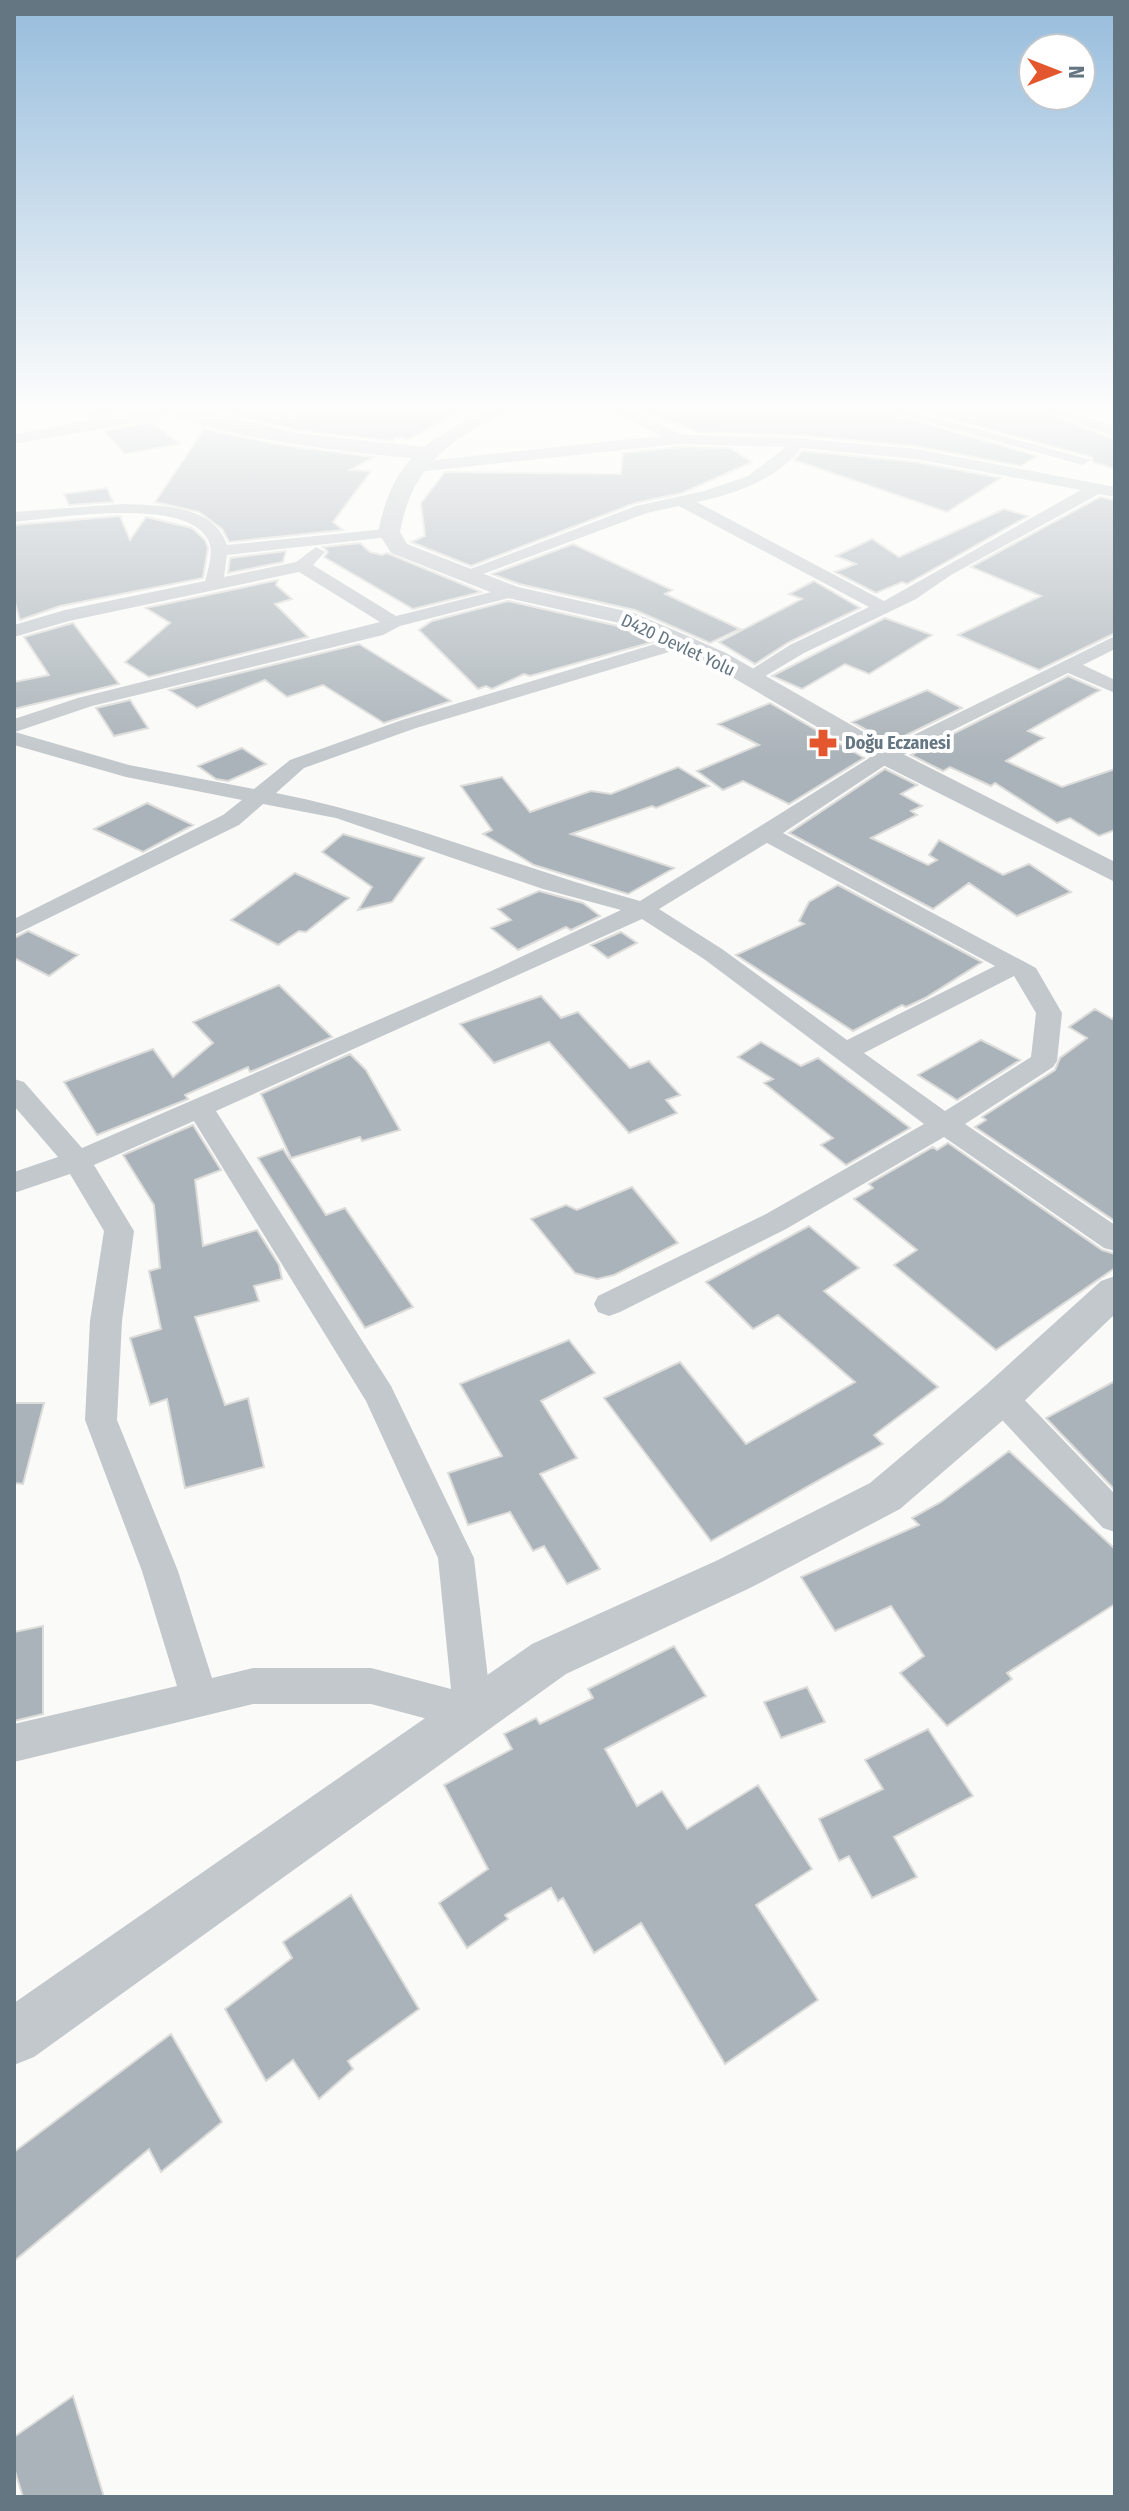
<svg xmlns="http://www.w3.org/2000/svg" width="1129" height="2511" viewBox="0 0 1129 2511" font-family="'Fira Sans Condensed',sans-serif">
<rect width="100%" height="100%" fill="#fafaf8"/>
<path fill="#aab3b9" stroke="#dcdcda" stroke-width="2" d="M81,407H129L133,410L90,417Z
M236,407H265L296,417L297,407H468L408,440L396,437L393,441L297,430L225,413Z
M870,407L1037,456L1021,466L916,446L797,435L698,432L637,408Z
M907,407H1032L1115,440V469L1093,462L1092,457Z
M151,422L180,444L125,454L104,431Z
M204,429L280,445L374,457L350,470L371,471L333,522L343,530L229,542L222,529L199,512L155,502Z
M679,447L730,448L752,462L682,493L635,503L471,566L411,542L425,536L421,503L445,472L621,474L623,453Z
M802,451L916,462L1001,478L947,512L794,460Z
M107,488L113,502L69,505L64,494Z
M1100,497L1115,500V633L1039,670L958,635L1041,596L971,567Z
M1004,509L1028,516L907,584L902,582L876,593L835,572L856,564L836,556L872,539L899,557Z
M120,516L130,540L146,517L192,528L205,540L208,548L203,578L60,606L20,620L14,599V525Z
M360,543L370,552L382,555L387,553L481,592L413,609L324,557L328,552L323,547Z
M573,544L672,590L665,594L740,629L710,643L635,610L519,584L492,574Z
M286,551L283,562L228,573L230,558Z
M278,580L276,585L292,599L275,604L308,637L149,677L125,662L170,623L146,608Z
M814,581L860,608L789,642L755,664L719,642L802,599L789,594Z
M508,601L618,626L653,642L530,676L524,674L492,689L486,686L478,689L419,630L432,621Z
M885,618L932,635L869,674L845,664L802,689L772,676Z
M73,623L119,684L14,709V682L49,675L24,637Z
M359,644L451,701L384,723L323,685L287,697L265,680L197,708L169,690Z
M1068,676L1100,690L1028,731L1044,738L1006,761L1062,787L1115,769V830L1099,836L1070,818L1057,823L995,783L991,786L950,767L943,771L911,755Z
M927,690L962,708L890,743L852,722Z
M130,700L148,728L114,736L96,708Z
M770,703L864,758L789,804L743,781L723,790L697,771L759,745L718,724Z
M242,748L266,764L228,781L216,779L198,766Z
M678,767L709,786L656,808L652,806L571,834L674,868L628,894L534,865L483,834L492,830L461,786L502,777L530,812L591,791L611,794Z
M885,769L917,785L901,794L922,806L911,811L917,815L871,838L928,865L937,860L929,855L939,840L1003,875L1029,864L1071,892L1017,916L969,883L933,909L789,833Z
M147,803L193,825L143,852L94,829Z
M343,834L424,858L392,902L358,910L372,887L322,852Z
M295,873L349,898L306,932L299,931L278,945L231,920Z
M838,885L982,962L925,998L906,1007L902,1005L853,1031L736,955L804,924L799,921L809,902Z
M539,891L583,903L600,916L571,930L566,927L518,950L491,928L511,920L498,909Z
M28,931L78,955L49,976L14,958V938Z
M621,932L637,943L608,958L591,945Z
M279,985L332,1037L250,1072L248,1067L185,1095L188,1099L97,1135L64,1082L153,1049L173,1077L213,1043L193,1022Z
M541,996L561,1018L578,1012L630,1068L649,1061L680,1095L666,1100L677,1113L629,1133L549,1042L494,1063L460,1024Z
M1095,1009L1112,1019L1115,1016V1221L975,1127L986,1120L982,1117L1055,1070L1060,1058L1087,1038L1069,1027Z
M981,1040L1020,1060L957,1100L918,1075Z
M761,1042L801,1066L818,1058L910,1128L846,1165L821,1145L833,1138L764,1083L773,1079L738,1057Z
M350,1054L366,1070L400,1130L362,1141L360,1137L291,1158L261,1094Z
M193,1125L221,1170L195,1180L203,1246L257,1230L279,1265L282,1279L254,1286L259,1301L195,1317L225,1405L248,1398L264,1467L185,1488L167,1399L150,1405L130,1338L161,1329L149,1271L160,1268L154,1205L123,1155Z
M948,1143L1102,1250L1115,1254V1268L996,1350L894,1265L917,1250L854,1199L873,1188L869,1184L933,1147L937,1150Z
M283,1149L326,1215L345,1208L413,1307L365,1328L258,1158Z
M632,1187L678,1243L614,1275L597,1279L575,1273L531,1219L566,1205L577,1210Z
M809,1226L859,1268L824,1291L938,1387L874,1435L883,1444L711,1541L604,1398L680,1362L746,1444L855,1382L778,1315L753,1329L706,1282Z
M569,1340L595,1373L541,1401L577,1458L540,1474L600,1569L567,1584L544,1546L533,1551L510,1512L468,1525L448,1473L502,1456L460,1384Z
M1115,1381V1490L1046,1418Z
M14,1403H44L23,1484L14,1483Z
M1009,1451L1115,1549V1604L1007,1673L1012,1679L947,1726L900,1673L924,1656L891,1606L835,1631L801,1577L919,1525L912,1518L941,1502Z
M43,1626V1714L14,1721V1632Z
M674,1646L706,1696L605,1749L637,1806L662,1791L687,1829L758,1785L812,1869L756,1905L818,2000L725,2064L641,1923L594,1953L563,1898L558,1901L551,1888L505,1915L508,1919L467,1948L439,1903L488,1869L444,1785L512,1749L504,1734L536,1718L540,1724L593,1698L588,1689Z
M807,1687L825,1722L781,1738L764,1702Z
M928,1729L973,1796L894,1837L917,1877L872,1898L849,1856L839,1861L819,1819L883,1789L865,1760Z
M351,1895L419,2009L348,2061L353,2069L319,2099L293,2060L266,2081L225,2009L292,1958L283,1942Z
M171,2034L222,2122L161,2172L149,2149L14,2261V2152Z
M73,2396L104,2497H23L14,2468V2437Z"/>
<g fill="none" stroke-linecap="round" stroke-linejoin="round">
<path fill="#c3c8cc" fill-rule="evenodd" d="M164,407H186L146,421L14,444V434Z
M605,407H623L682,435L797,438L916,449L1115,487V497L1099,494L951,575L916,599L804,653L750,685L740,679L743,675L790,645L869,607L679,506L647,513L475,577L469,578L460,573L636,506L704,491L748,476L786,447L679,444L417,472L409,467L417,462L661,436ZM801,448L916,459L1081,490L884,601L697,502C734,494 777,480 801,448Z
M873,407H896L1091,460L1083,465Z
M1035,407H1056L1115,427V437Z
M122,504C157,505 214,504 227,545L395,528V536L389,537L227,555L224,577L296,562L316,547L325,552L313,565L396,616L511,587L520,592L517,596L400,626L383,635L92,706L15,732L129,765L254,789L290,760L402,720L675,638H689V646L416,728L304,768L276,793C400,817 518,868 640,901L879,752L1115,636V649L1083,665L1115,680V693L1068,673L893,760L783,833L1036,968L1062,1013L1057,1061L1053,1067L965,1124L1115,1225V1251L1104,1248L944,1137L786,1229L620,1312L609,1316L598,1312L594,1304L598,1296L766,1214L924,1124L704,959L642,919L216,1111L391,1386L474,1558L492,1713L487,1726L473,1731L371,1704H253L14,1762V1724L177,1686L142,1571L85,1420L90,1321L104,1231L70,1174L14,1193V1172L58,1157L14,1106V1079L24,1082L82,1148L489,972L621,910L543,889L336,818L263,804L239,825L14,935V919L223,815L242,800L126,777L14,745V719L78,698L380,622L299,572L69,621L14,637V625L65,610L205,581C208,569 215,550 207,538C183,497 55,518 14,522V512ZM767,843L995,966L847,1040L722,949L659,909ZM1014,976L1036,1013L1031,1057L945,1111L864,1053ZM194,1121L366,1401L438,1558L451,1689L371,1668H253L212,1678L178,1571L117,1420L122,1321L134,1231L94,1165Z
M1001,1384L1013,1388L1115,1494V1532L1103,1528L989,1406L985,1397L989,1388Z"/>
<path fill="#c3c8cc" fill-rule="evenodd" d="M163,407H189L296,433L423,447L487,407H509C501,417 484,423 473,430C430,455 409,484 400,532L407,544L518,587L634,613L690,637L726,653L895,750L1115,862V882L877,762L708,663L619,623L503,597L391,553L378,532C384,504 392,479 412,458C369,455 186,435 163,407Z
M1115,1276V1314L1016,1409L900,1509L750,1588L566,1674L34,2057L14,2065V2003L532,1644L718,1560L870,1483L986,1385L1101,1281Z"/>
</g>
<linearGradient id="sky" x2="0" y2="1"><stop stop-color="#96bcdc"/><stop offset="0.54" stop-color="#fdfdfc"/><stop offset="1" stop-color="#fdfdfc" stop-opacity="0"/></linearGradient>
<rect width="1129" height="758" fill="url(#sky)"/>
<defs>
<symbol id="pharmacy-bare" viewBox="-9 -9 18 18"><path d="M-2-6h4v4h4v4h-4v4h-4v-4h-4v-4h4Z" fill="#e4572e" stroke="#fff" stroke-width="2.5" paint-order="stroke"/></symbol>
</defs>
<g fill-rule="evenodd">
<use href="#pharmacy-bare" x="803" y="723" width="40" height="40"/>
</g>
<g text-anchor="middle" stroke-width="8" stroke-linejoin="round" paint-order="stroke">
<g font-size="18" fill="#657683" stroke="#fff">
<text transform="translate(678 645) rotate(25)" y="6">D420 Devlet Yolu</text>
</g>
<g font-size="18" font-weight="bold" fill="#657683" stroke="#fff" text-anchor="start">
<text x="845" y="749">Doğu Eczanesi</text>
</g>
</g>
<rect width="1129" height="2511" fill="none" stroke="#657683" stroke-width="32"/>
<g transform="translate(1057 72) rotate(90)"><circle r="38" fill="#ffffff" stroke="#c1c8cd" stroke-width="2"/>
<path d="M0-6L14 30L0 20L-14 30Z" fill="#e4572e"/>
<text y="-12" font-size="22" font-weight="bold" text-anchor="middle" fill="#657683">N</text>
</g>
</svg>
